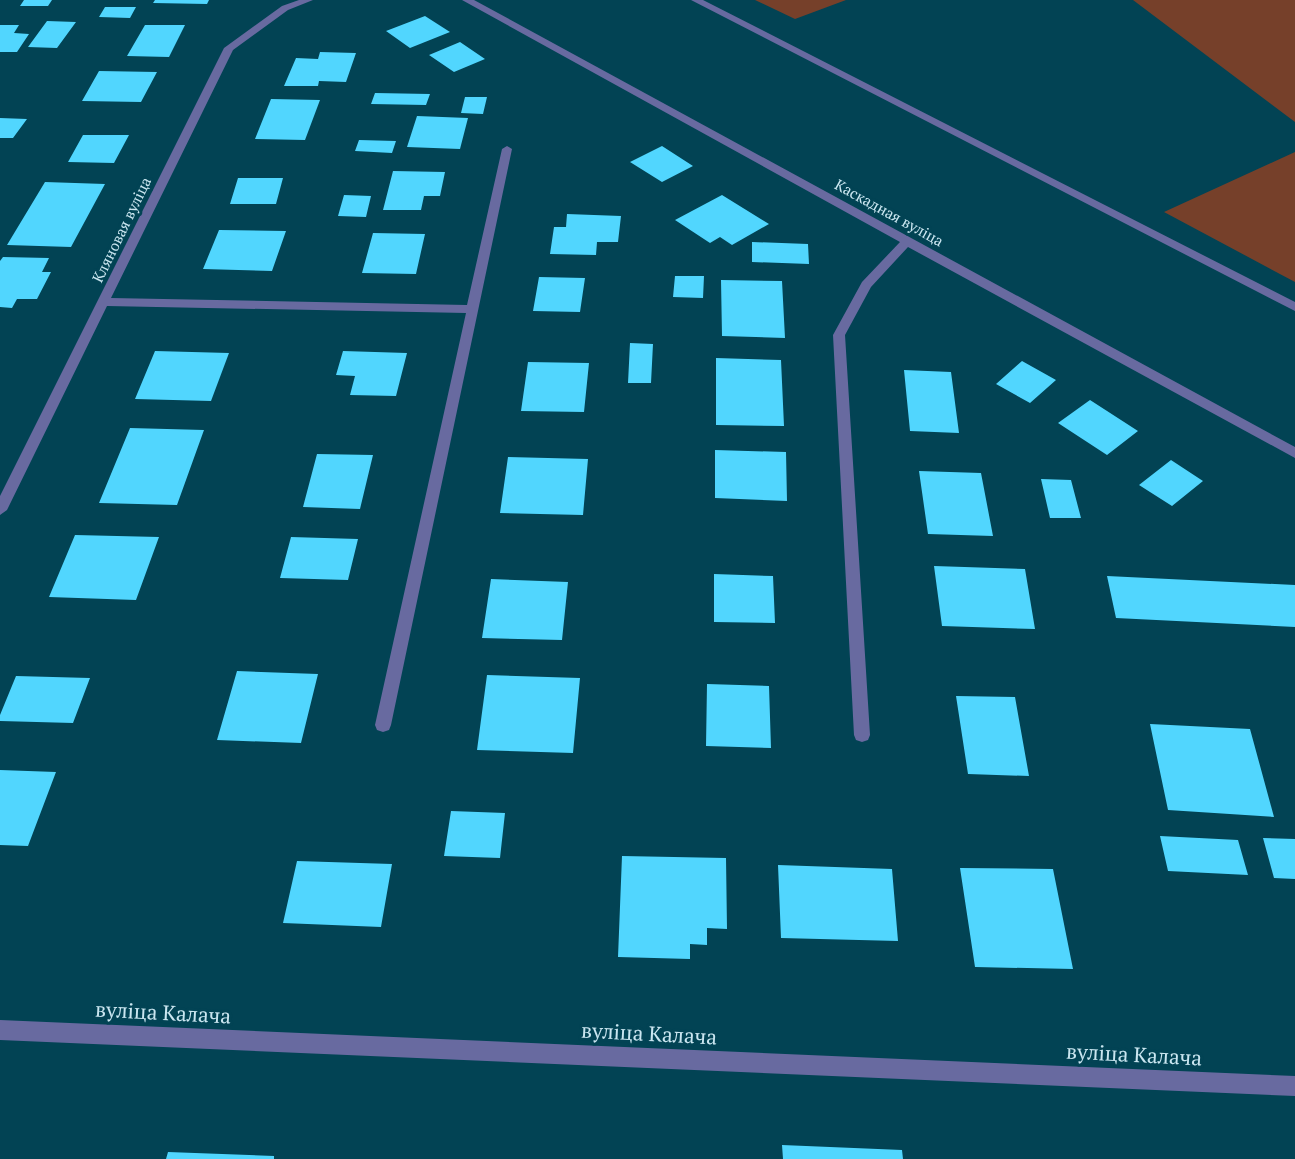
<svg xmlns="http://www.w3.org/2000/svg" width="1295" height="1159" viewBox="0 0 1295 1159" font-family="'PT Serif',serif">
<rect width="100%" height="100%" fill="#024354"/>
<path fill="#76402a" d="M755,0H846L795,19Z
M1133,0H1295V122Z
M1295,152V282L1164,212Z"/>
<path fill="#51d6fe" d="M24,0H52L48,6H20Z
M155,0H209L207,4L153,3Z
M105,7H136L130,18L99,17Z
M425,16L450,32L410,48L386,31Z
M47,21L76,22L57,48L28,47Z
M0,25H19L14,33L29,34L17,52H0Z
M145,25H185L169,57L127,56Z
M460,42L485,59L454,72L429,55Z
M320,52L356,53L346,82L319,81L318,86H284L296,58L318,59Z
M99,71L157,72L141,102L82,101Z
M375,93L430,94L426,105L371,104Z
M465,97H487L483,114L461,113Z
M271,99L320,100L305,140L255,139Z
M417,116L468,118L460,149L407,147Z
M0,118L27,119L13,138H0Z
M83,135H129L114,163L68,162Z
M359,140L396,141L392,153L355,151Z
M662,146L693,166L662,182L630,162Z
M393,171L445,172L440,196H424L421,210H383Z
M238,178H283L276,204H230Z
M45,182L105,184L71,247L7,245Z
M344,195L371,196L366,217L338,216Z
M722,195L769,224L732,245L720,237L710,243L675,220Z
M567,214L621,216L618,242H597L596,255L550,254L554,227H566Z
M219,230L286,231L272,271L203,269Z
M373,233L425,234L416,274L362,273Z
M752,242L808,244L809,264L752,262Z
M3,257L49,258L42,272H51L37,299H17L12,308L0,307V261Z
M675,276H704L703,298L673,297Z
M539,277L585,278L580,312L533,311Z
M721,280L782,281L785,338L722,336Z
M630,343L653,344L651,383H628Z
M155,351L229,353L211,401L135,399Z
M343,351L407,353L396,396L350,395L355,376L336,375Z
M716,358L781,360L784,426L716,425Z
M1022,361L1056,380L1030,403L996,384Z
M528,362L589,363L584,412L521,411Z
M904,370L951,372L959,433L910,431Z
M1090,400L1138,431L1107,455L1058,423Z
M130,428L204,430L177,505L99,503Z
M715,450L786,452L787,501L715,498Z
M317,454L373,455L360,509L303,507Z
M508,457L588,459L583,515L500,513Z
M1171,460L1203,481L1172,506L1139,485Z
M919,471L981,473L993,536L928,534Z
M1041,479L1071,480L1081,518H1050Z
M75,535L159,537L136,600L49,597Z
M291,537L358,539L348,580L280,578Z
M934,566L1025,569L1035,629L942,626Z
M714,574L773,576L775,623L714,622Z
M1107,576L1295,585V627L1116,618Z
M491,579L568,582L562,640L482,638Z
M237,671L318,674L301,743L217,740Z
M487,675L580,678L573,753L477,750Z
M16,676L90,678L73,723L0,721V715Z
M707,684L769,686L771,748L706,746Z
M956,696L1015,697L1029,776L968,774Z
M1150,724L1250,729L1274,817L1168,810Z
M0,770L56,772L28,846L0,845Z
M451,811L505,813L500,858L444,856Z
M1160,836L1238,840L1248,875L1168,871Z
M1263,838L1295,839V879L1274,878Z
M622,856L726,858L727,929L707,928V945L690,944V959L618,957Z
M297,861L392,864L381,927L283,923Z
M778,865L892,869L898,941L781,938Z
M960,868L1053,869L1073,969L975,967Z
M782,1145L902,1150L903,1159H783Z
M168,1152L274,1156V1159H166Z"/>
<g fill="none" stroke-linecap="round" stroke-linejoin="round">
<path fill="#686aa0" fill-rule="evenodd" d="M299,0H313L288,10L233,50L111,298L467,305L502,149L507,146L512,149L391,725L389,730L383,732L377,730L375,725L466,313L107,306L7,510L0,515V496L224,48L282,6Z
M462,0H474L1295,447V458L908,247L871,287L845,335L870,735L868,740L862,742L856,740L854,735L833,335L862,282L900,242Z
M691,0H703L1295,302V311Z
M0,1020L1295,1076V1096L0,1040Z"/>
</g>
<g text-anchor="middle" stroke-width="6" stroke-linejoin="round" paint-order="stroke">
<g font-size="15" fill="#cae6f0" stroke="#024354">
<text transform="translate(889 213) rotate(29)" y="5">Каскадная вуліца</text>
<text transform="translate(122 230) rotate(-64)" y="5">Кляновая вуліца</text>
</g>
<g font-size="21" fill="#cae6f0" stroke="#024354">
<text transform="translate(163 1013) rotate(3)" y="7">вуліца Калача</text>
<text transform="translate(649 1034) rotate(3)" y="7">вуліца Калача</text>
<text transform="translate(1134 1055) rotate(3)" y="7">вуліца Калача</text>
</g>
</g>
</svg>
